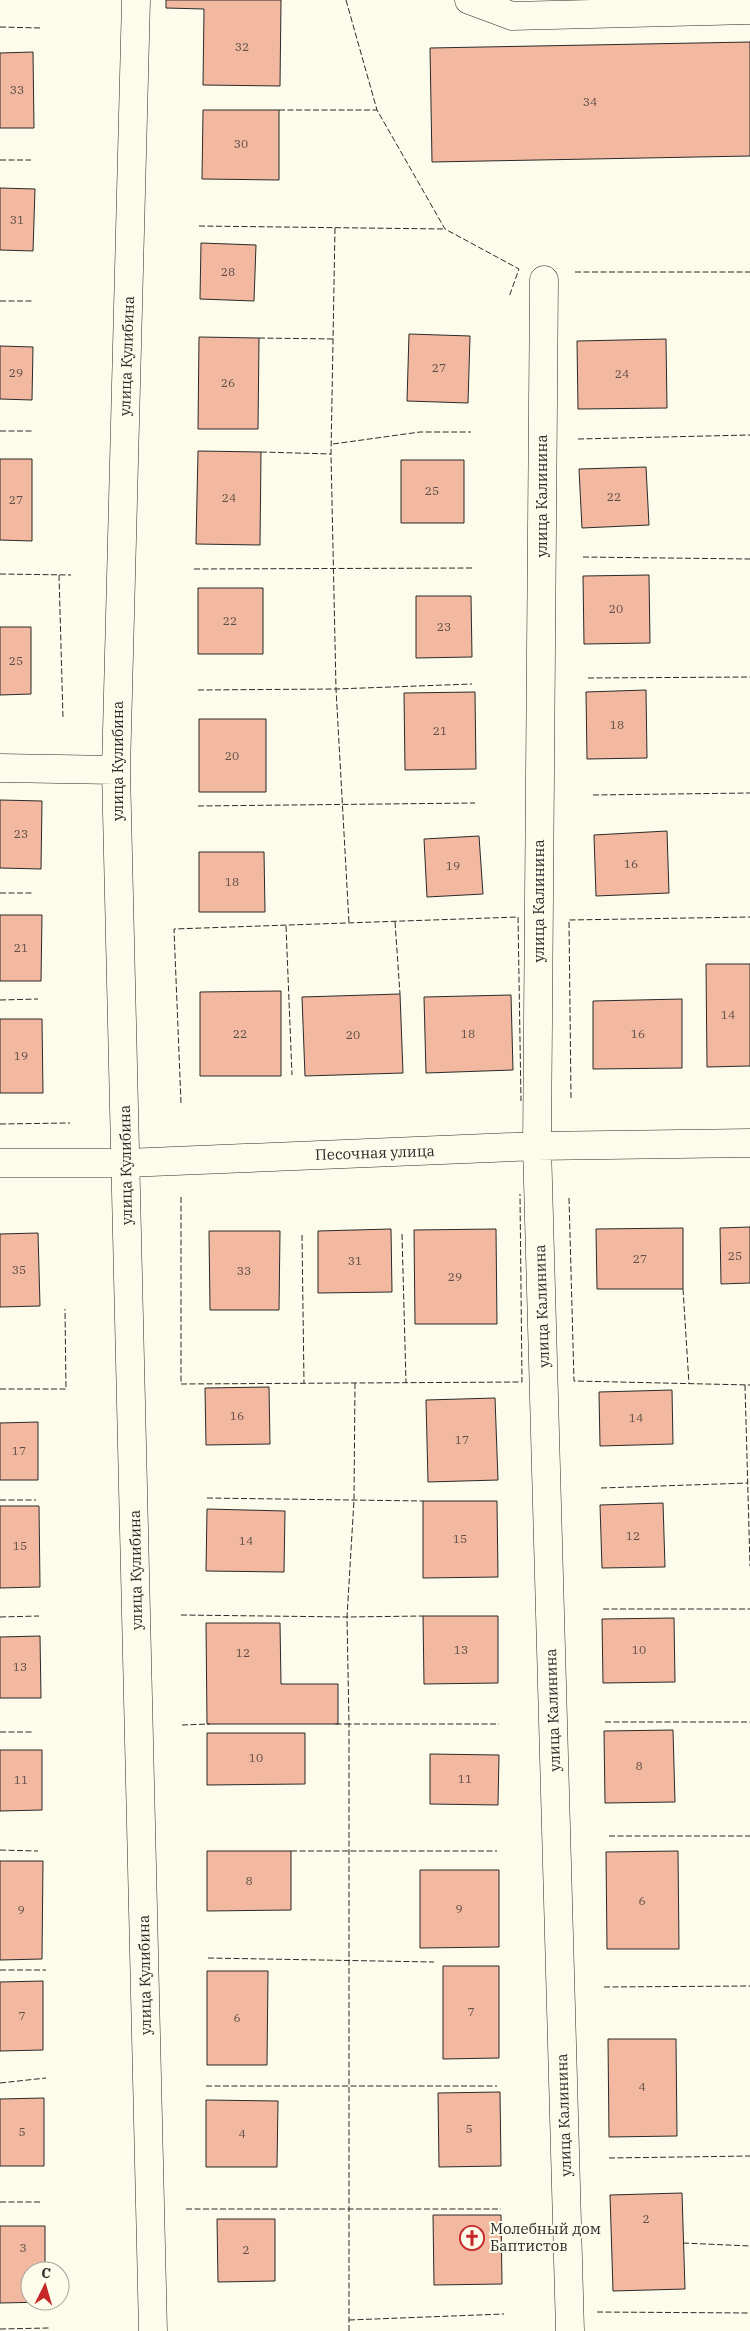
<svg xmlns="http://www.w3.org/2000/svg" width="750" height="2331" viewBox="0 0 750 2331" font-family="'IBM Plex Serif',serif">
<rect width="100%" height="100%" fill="#fdfbea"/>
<path fill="#f2b8a0" stroke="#2b2b2b" d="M166,0H281L280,86L203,85L204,9L166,8Z
M750,42V156L432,162L430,48Z
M33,52L34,128H0V53Z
M203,110H279V180L202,179Z
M0,188L35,189L33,251L0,250Z
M201,243L256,245L254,301L200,299Z
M409,334L470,336L468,403L407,401Z
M199,337L259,338L258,429H198Z
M666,339L667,408L578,409L577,341Z
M0,346L33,347L32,400L0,399Z
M198,451L261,452L260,545L196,544Z
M0,459H32V541L0,540Z
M401,460H464V523H401Z
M646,467L649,525L582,528L579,469Z
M649,575L650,643L584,644L583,576Z
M198,588H263V654H198Z
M416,596H471L472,657L416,658Z
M0,627H31V694L0,695Z
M646,690L647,758L587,759L586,692Z
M475,692L476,769L405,770L404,693Z
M199,719H266V792H199Z
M0,800L42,801L41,869L0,868Z
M667,831L669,893L596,896L594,835Z
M479,836L483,894L427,897L424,839Z
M199,852H264L265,912H199Z
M0,915H42L41,981H0Z
M706,964H750V1066L707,1067Z
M281,991V1076H200V992Z
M400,994L403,1073L305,1076L302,997Z
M511,995L513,1070L426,1073L424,997Z
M682,999V1068L593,1069V1001Z
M0,1019H42L43,1093H0Z
M750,1227V1283L721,1284L720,1228Z
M683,1228V1289H597L596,1229Z
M391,1229L392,1292L318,1293V1231Z
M496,1229L497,1324H415L414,1230Z
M209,1231H280L279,1310H210Z
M38,1233L40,1306L0,1307V1234Z
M269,1387L270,1444L206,1445L205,1388Z
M672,1390L673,1444L600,1446L599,1392Z
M495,1398L498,1480L428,1482L426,1400Z
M38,1422V1480H0V1423Z
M423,1501H497L498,1577L423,1578Z
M663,1503L665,1567L602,1568L600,1505Z
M0,1506H39L40,1587L0,1588Z
M207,1509L285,1511L284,1572L206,1571Z
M423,1616H498V1683L424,1684Z
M674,1618L675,1682L603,1683L602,1619Z
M206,1623H280L281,1684H338V1724H207Z
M40,1636L41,1698H0V1637Z
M673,1730L675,1802L605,1803L604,1731Z
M207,1733H305V1784L207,1785Z
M0,1750H42V1810L0,1811Z
M430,1754L499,1755L498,1805L430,1804Z
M207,1851H291V1910L207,1911Z
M678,1851L679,1949H607L606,1852Z
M0,1861H43L42,1959L0,1960Z
M420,1870H499V1947L420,1948Z
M443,1966H499V2058L443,2059Z
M207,1971H268L267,2065H207Z
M43,1981V2050L0,2051V1982Z
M608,2039H676L677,2136L609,2137Z
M500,2092L501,2166L439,2167L438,2093Z
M44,2098V2166H0V2099Z
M206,2100L278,2101L277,2167H206Z
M682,2193L685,2289L613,2291L610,2195Z
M433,2215H501L502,2284L434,2285Z
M217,2219H275V2281L218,2282Z
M0,2226H45V2271H30V2301L46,2302L0,2303Z"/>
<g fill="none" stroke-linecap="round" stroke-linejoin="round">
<defs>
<path id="minor" d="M136,0L116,770L153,2331
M469,0L512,16L750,10
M544,280L537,1146L570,2331
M0,768L116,770
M0,1163H126L537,1146L750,1143"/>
</defs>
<use href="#minor" stroke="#2b2b2b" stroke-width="29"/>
<use href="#minor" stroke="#fdfbea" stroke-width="28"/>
<path stroke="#2b2b2b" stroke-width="1" stroke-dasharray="6 2.5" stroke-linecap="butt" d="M346,0L377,110L445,229L519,269L509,297
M0,27L41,28
M279,110H377
M0,160H31
M199,226L445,229
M335,228L331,454L336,689L349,923
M575,272H750
M0,301H33
M259,338L334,339
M0,431H33
M578,439L750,435
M333,444L420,432H471
M261,452L331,454
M583,557L750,559
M194,569L474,568
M0,574L71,575
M59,575L63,718
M588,678L750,677
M198,690L336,689L472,684
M593,795L750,793
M198,806L475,803
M0,893H34
M395,922L400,994
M286,926L292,1075
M0,1000L38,999
M571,1098L569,920L750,917
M181,1103L174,929L518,917L521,1101
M0,1124L70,1123
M181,1197V1384L522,1382L520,1194
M569,1198L574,1381L750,1385
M402,1234L406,1383
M302,1235L304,1383
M683,1289L689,1384
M355,1383L354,1500L347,1617L423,1616
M745,1385L750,1566
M0,1389H66L65,1309
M601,1488L748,1483
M207,1498L423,1501
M0,1500H36
M603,1609H750
M181,1615L347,1617L349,1724H335
M0,1617L39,1616
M605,1722H750
M182,1725L210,1724
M0,1732H34
M609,1836H750
M0,1850L38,1851
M291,1851H497
M208,1958L434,1962
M0,1970H46
M604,1987L750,1986
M0,2083L46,2078
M206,2086H497
M609,2158L750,2156
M0,2202H40
M186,2209H501
M683,2243L750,2246
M597,2312L750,2313
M349,2320L504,2314
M0,2329L49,2328
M349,2331V1724H499"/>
</g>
<defs>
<symbol id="church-ring" viewBox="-11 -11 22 22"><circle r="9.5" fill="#fdfbea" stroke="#c62828" stroke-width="1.5"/><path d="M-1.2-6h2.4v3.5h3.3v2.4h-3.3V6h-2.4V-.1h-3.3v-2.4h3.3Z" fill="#c62828"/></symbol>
</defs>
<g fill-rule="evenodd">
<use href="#church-ring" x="458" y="2224" width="28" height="28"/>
</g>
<g text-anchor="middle" stroke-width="4" stroke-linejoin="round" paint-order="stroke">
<g font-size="12" fill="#5d4e48">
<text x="242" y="51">32</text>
<text x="17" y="94">33</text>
<text x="590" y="106">34</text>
<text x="241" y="148">30</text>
<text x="17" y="224">31</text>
<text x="228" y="276">28</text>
<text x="439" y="372">27</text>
<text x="16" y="377">29</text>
<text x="622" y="378">24</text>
<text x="228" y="387">26</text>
<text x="432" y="495">25</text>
<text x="614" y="501">22</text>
<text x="229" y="502">24</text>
<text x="16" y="504">27</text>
<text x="616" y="613">20</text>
<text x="230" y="625">22</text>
<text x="444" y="631">23</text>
<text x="16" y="665">25</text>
<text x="617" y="729">18</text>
<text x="440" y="735">21</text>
<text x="232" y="760">20</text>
<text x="21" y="838">23</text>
<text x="631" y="868">16</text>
<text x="453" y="870">19</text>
<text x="232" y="886">18</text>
<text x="21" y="952">21</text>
<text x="728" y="1019">14</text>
<text x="240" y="1038">22</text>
<text x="468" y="1038">18</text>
<text x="638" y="1038">16</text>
<text x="353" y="1039">20</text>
<text x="21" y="1060">19</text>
<text x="735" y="1260">25</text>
<text x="640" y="1263">27</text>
<text x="355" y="1265">31</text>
<text x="19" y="1274">35</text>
<text x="244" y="1275">33</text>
<text x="455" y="1281">29</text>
<text x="237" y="1420">16</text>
<text x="636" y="1422">14</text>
<text x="462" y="1444">17</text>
<text x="19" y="1455">17</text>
<text x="633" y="1540">12</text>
<text x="460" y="1543">15</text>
<text x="246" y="1545">14</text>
<text x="20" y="1550">15</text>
<text x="461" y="1654">13</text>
<text x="639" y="1654">10</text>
<text x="243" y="1657">12</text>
<text x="20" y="1671">13</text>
<text x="256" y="1762">10</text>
<text x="639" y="1770">8</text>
<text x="465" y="1783">11</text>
<text x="21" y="1784">11</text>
<text x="249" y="1885">8</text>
<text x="642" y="1905">6</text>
<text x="459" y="1913">9</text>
<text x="21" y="1914">9</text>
<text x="471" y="2016">7</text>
<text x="22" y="2020">7</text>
<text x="237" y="2022">6</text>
<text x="642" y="2091">4</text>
<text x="469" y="2133">5</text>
<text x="22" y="2136">5</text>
<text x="242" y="2138">4</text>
<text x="646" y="2223">2</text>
<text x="23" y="2252">3</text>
<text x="246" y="2254">2</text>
</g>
<g font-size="15" fill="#2b2b2b" stroke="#fdfbea">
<text transform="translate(127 356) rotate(-88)" y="5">улица Кулибина</text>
<text transform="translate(542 496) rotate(-90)" y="5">улица Калинина</text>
<text transform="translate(118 761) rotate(-90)" y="5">улица Кулибина</text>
<text transform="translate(539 901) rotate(-90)" y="5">улица Калинина</text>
<text transform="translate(375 1153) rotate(-2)" y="5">Песочная улица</text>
<text transform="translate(126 1165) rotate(-91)" y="5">улица Кулибина</text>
<text transform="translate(542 1306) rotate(-92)" y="5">улица Калинина</text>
<text transform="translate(136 1570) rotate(-91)" y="5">улица Кулибина</text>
<text transform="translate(553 1710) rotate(-92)" y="5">улица Калинина</text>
<text transform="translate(145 1975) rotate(-91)" y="5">улица Кулибина</text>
<text transform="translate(564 2115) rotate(-92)" y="5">улица Калинина</text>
</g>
<g font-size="15" fill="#2b2b2b" stroke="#fdfbea" text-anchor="start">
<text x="490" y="2234">Молебный дом<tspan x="490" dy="17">Баптистов</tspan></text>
</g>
</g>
<g transform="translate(45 2286) rotate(5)"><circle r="24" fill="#fdfbea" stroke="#a9a89e"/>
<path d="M0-4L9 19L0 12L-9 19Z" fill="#c62828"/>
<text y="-8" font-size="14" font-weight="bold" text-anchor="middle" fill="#2b2b2b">С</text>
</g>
</svg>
